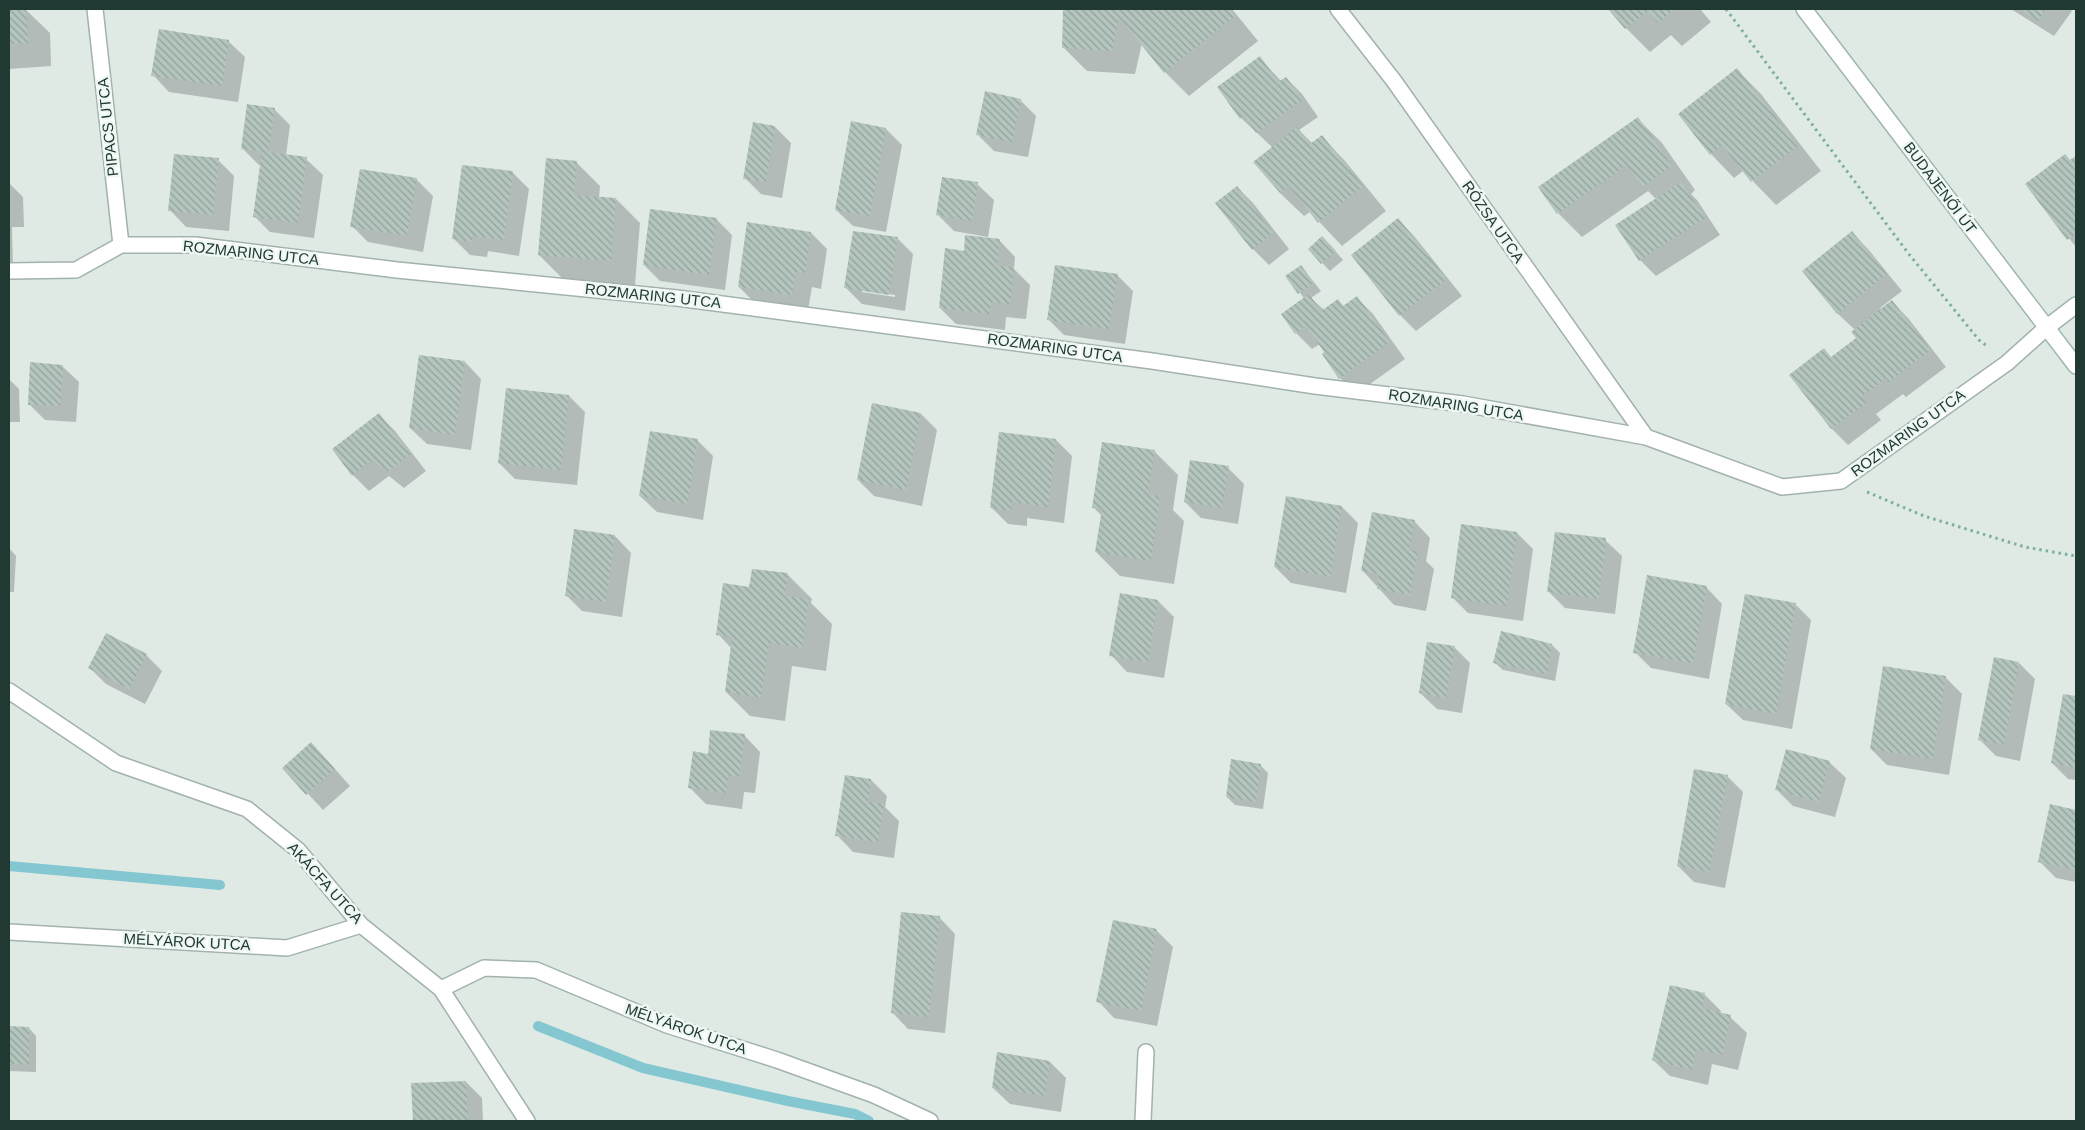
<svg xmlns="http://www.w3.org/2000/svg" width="2085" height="1130" viewBox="0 0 2085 1130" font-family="Helvetica,sans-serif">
<defs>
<pattern id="building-back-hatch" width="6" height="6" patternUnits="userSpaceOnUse" patternTransform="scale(1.25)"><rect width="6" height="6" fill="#b4c5be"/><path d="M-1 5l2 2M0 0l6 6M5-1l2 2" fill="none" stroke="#92a19b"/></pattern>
</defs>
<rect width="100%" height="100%" fill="#dfeae5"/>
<path fill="#0003" fill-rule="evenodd" d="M9,9L26,10L50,33L51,66L9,69Z
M1064,9H1232L1258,41L1189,96L1165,72L1142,43L1135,74L1087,71L1063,47Z
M1610,9H1700L1711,22L1682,46L1671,35L1650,52L1626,28Z
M2011,9H2069L2072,11L2054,36Z
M228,41L245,57L238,102L169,92L153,75Z
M1260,58L1281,81L1286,78L1302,94L1318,117L1299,130L1313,144L1322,137L1345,161L1386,211L1342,246L1310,212L1304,216L1280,193L1273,148L1241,118Z
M1737,70L1761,94L1821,171L1776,205L1743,171L1734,178L1711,154Z
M1020,100L1036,116L1028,157L994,151L977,134Z
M274,109L290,125L286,156L306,159L323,175L314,238L270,232L254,216L261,165H259L242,148Z
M1638,119L1662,143L1695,190L1691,194L1697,200L1720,235L1656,276L1640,260L1657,200L1648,191L1582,237L1558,213L1540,188Z
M754,123L775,127L791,143L782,198L761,194L745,178Z
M886,129L902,145L886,232L853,226L836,210Z
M2076,157V247L2026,184Z
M218,160L234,176L229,231L186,227L170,210Z
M576,162L600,186L599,198L616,199L640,223L635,285L563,279L539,255Z
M512,172L529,189L519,256L488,251L487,257L470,255L454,239Z
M416,179L433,196L423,252L368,242L352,226Z
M9,183L23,197L24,227H12L13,268H9Z
M977,184L994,200L988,237L954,231L938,215Z
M1237,187L1253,203L1289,249L1269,265L1253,249Z
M716,219L732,235L725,290L660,281L644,265Z
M1398,219L1414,236L1462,296L1416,331L1400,315L1353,255Z
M811,233L827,249L821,289L812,287L808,310L755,303L739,287Z
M1852,233L1868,249L1902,291L1880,308L1882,310L1892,302L1908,318L1946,367L1906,397L1903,394L1876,414L1881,420L1848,445L1832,429L1791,375L1832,358L1858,338L1855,330L1837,313Z
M897,238L913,254L905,311L862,304L846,288ZM862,290L895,295V297L862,292Z
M999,240L1015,257L1014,269L1030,285L1026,319L1006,317L1005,330L956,324L940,308L965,252Z
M1330,245L1343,260L1330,271L1309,249Z
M1301,266L1321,291L1311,298L1324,310L1338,300L1344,307L1357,298L1373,314L1405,359L1356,394L1340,378L1320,344L1312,349L1296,333L1304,298L1287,276Z
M1117,275L1133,291L1125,344L1064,335L1048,319Z
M465,362L481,379L471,450L427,444L410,428Z
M62,366L79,382L76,422L45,420L29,404Z
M9,379L19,389L20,422H9Z
M569,396L585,412L577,485L515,479L499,463Z
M873,404L921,414L937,430L922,506L874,496L858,480Z
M379,415L395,431L426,471L404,488L389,476L369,491L353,475Z
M697,440L713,456L703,520L657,512L640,496Z
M1056,440L1072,456L1064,523L1027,518V526L1008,524L992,508Z
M1154,451L1178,475L1173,510L1184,521L1174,584L1120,576L1096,552L1102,516L1093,507Z
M1228,468L1244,484L1238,524L1201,518L1185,502Z
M1342,507L1358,523L1346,593L1291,583L1275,567Z
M1414,521L1430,538L1426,561L1434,569L1426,611L1394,605L1362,570Z
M575,531L615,536L631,553L622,617L582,611L566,595Z
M1517,533L1533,549L1523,621L1468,613L1452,597Z
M1605,540L1622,556L1615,614L1565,608L1549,592Z
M9,548L16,556L14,592H9Z
M753,570L788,575L812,599L811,603L832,624L826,671L792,666L785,721L750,716L726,692L732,649L718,634L751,588Z
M1706,587L1722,604L1709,679L1651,668L1635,652Z
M1158,601L1174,617L1164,678L1127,672L1111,655Z
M1795,604L1811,620L1792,729L1743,720L1726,704Z
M1552,645L1560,653L1555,681L1503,670L1495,663Z
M1454,647L1470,663L1462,713L1437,709L1420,693Z
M146,655L162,671L145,704L106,684L89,667Z
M2019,663L2035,679L2020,761L1996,756L1980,740Z
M1946,678L1962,694L1949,775L1887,765L1871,749Z
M2064,695L2076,697V780L2068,779L2052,763Z
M744,735L760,752L755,793L744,792L742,809L706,804L690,788L709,755Z
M327,760L350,786L323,810L284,768Z
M1829,762L1846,778L1835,817L1793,806L1777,790Z
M1260,765L1268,773L1263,809L1235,805L1227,797Z
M846,776L871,780L887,796L885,807L899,821L894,858L853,852L837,835Z
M1727,776L1743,792L1725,888L1694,882L1678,866Z
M2051,806L2076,811V882L2056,878L2039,861Z
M939,917L955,934L945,1033L908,1029L892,1012Z
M1157,931L1173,947L1157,1026L1114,1018L1098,1001Z
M1670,987L1705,995L1721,1011L1720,1014L1730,1017L1747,1033L1738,1070L1712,1064L1708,1085L1670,1076L1653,1060Z
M9,1027L29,1028L36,1036V1072L9,1071Z
M1050,1062L1066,1078L1061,1112L1010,1104L993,1088Z
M466,1082L482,1098L483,1121H414L412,1084Z"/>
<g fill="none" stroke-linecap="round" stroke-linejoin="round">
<path stroke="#85c7d1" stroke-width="10" d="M9,866L220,885
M538,1026L643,1068L788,1101L855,1114L869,1121"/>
</g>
<path fill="url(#building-back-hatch)" d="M9,9H26L28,43L9,44Z
M1063,9H1229L1235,16L1164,73L1119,17L1112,51L1062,48Z
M1608,9H1675L1658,23L1648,11L1625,29Z
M2019,9H2046L2038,21Z
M159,29L229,40L222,86L151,76Z
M1260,56L1278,82L1286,77L1303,100L1256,133L1244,116L1240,119L1217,87Z
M1737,68L1798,146L1751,182L1722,145L1710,155L1678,114Z
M985,91L1021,99L1012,142L976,135Z
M247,104L275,108L268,152L307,157L298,223L253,217L262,151L241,149Z
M1638,117L1672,166L1643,187L1627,165L1557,214L1538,187Z
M851,121L886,128L870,216L835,210Z
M753,122L775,126L766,182L743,179Z
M1297,127L1310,144L1322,135L1363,186L1318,223L1289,186L1280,193L1253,162Z
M174,154L219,158L213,215L168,211Z
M2065,154L2070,160L2076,156V234L2067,240L2025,184Z
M546,158L577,161L574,195L616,198L611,261L538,255Z
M462,165L513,171L504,240L472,236V242L452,239Z
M360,169L417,178L407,236L350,227Z
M942,177L978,182L972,221L936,215Z
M1681,182L1705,218L1639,261L1615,225Z
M1237,186L1273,233L1252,250L1215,203Z
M650,209L717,218L709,275L643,265Z
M1398,218L1447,279L1399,316L1351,255Z
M747,222L811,232L805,273L796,272L792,295L738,287Z
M853,231L898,237L889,295L844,288Z
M1852,231L1887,274L1837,314L1802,271Z
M965,235L1000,239L997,266L1014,267L1010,304L991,302L989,314L939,308L945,248L964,251Z
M1322,236L1336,251L1321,264L1308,249Z
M1055,265L1118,274L1109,329L1047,320Z
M1301,265L1314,283L1298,294L1285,276Z
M1309,294L1321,311L1338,299L1343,306L1357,296L1390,342L1339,379L1322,354L1324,352L1306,326L1295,334L1281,314Z
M1892,300L1931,350L1889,382L1886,378L1861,397L1866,403L1831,429L1789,375L1824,348L1831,357L1856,338L1851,332Z
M419,355L465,361L455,435L409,428Z
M30,362L63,365L60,406L28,405Z
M506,388L569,395L561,470L498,463Z
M872,403L921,413L906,490L857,480Z
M379,413L411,454L387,472L372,460L352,476L332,449Z
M650,431L698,439L687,504L639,496Z
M999,432L1056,439L1048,507L1012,502L1011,511L990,508Z
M1102,442L1155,450L1148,494L1160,496L1151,561L1095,552L1102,509L1092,508Z
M1190,460L1229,466L1222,508L1184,502Z
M1286,496L1342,506L1330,577L1274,567Z
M1372,512L1415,520L1409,549L1418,552L1410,595L1377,589L1379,574L1361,571Z
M1461,524L1517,532L1507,606L1451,598Z
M574,529L615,535L606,602L565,596Z
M1555,532L1606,538L1599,599L1547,592Z
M752,569L788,573L785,596L809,599L802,648L769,643L761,698L725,692L732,637L716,635L723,583L749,587Z
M1647,575L1707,586L1693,663L1633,653Z
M1120,593L1158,600L1148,662L1109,656Z
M1745,594L1796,603L1776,714L1725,704Z
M1501,631L1552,644L1547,674L1493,663Z
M106,633L147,654L129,689L88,668Z
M1427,642L1455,646L1446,698L1419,693Z
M1994,657L2019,662L2004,745L1978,740Z
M1883,666L1946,676L1933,759L1870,749Z
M2063,694L2076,696V768L2051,763Z
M710,730L745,734L739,777L728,776L726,793L688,788L693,751L708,754Z
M311,742L335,769L306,795L282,768Z
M1786,749L1830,761L1819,802L1775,790Z
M1231,759L1261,764L1256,802L1226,797Z
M1694,769L1728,775L1709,872L1677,866Z
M845,775L871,779L868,802L884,804L878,842L835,836Z
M2050,804L2076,810V870L2038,862Z
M901,912L940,916L929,1017L891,1013Z
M1113,920L1157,929L1141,1011L1096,1002Z
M1670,985L1705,993L1702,1008L1731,1015L1722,1055L1696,1049L1692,1070L1652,1060Z
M9,1026L29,1027V1064H9Z
M997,1052L1050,1061L1045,1096L992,1088Z
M466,1081L468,1121H413L411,1083Z"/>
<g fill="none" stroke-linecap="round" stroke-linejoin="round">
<defs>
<path id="street" d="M95,9L121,245
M1338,9L1394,81L1646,437
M9,271L76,270L121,245H195L397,270L677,298L1152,361L1315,386L1463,404L1646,437L1782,487L1841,481L2007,363L2046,328L2076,305
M9,691L116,763L247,809L298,850L361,925L441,989L527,1121
M9,932L287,948L361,925
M441,989L484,968L536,970L667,1025L777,1060L874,1095L930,1121
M1143,1121L1146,1052"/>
<path id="secondary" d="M1804,9L2076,366"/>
</defs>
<use href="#street" stroke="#a2b2ac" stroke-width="18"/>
<use href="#secondary" stroke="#9eb6ad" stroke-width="18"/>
<path stroke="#7eaf9e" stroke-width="3" stroke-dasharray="2.5 4" stroke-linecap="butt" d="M1726,9L1908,253L1979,340L1987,346
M1867,492L1924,516L2025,547L2076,556"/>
<use href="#street" stroke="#fff" stroke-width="15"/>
<use href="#secondary" stroke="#fff" stroke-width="15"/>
</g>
<g text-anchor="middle" stroke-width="5" stroke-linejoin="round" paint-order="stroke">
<g font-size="15" fill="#203a33" stroke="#eff7f3">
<text transform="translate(108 127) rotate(-96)" y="5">PIPACS UTCA</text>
<text transform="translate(1940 188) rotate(53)" y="5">BUDAJENŐI ÚT</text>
<text transform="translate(1493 222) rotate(55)" y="5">RÓZSA UTCA</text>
<text transform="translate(251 253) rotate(6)" y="5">ROZMARING UTCA</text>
<text transform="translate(653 296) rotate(6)" y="5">ROZMARING UTCA</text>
<text transform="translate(1055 348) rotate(8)" y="5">ROZMARING UTCA</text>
<text transform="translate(1456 405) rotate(9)" y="5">ROZMARING UTCA</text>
<text transform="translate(1908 433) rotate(-36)" y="5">ROZMARING UTCA</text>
<text transform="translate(325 883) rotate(48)" y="5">AKÁCFA UTCA</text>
<text transform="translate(187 942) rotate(3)" y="5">MÉLYÁROK UTCA</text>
<text transform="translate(686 1029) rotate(19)" y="5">MÉLYÁROK UTCA</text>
</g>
</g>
<rect width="2085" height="1130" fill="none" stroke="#203a33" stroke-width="20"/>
</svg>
